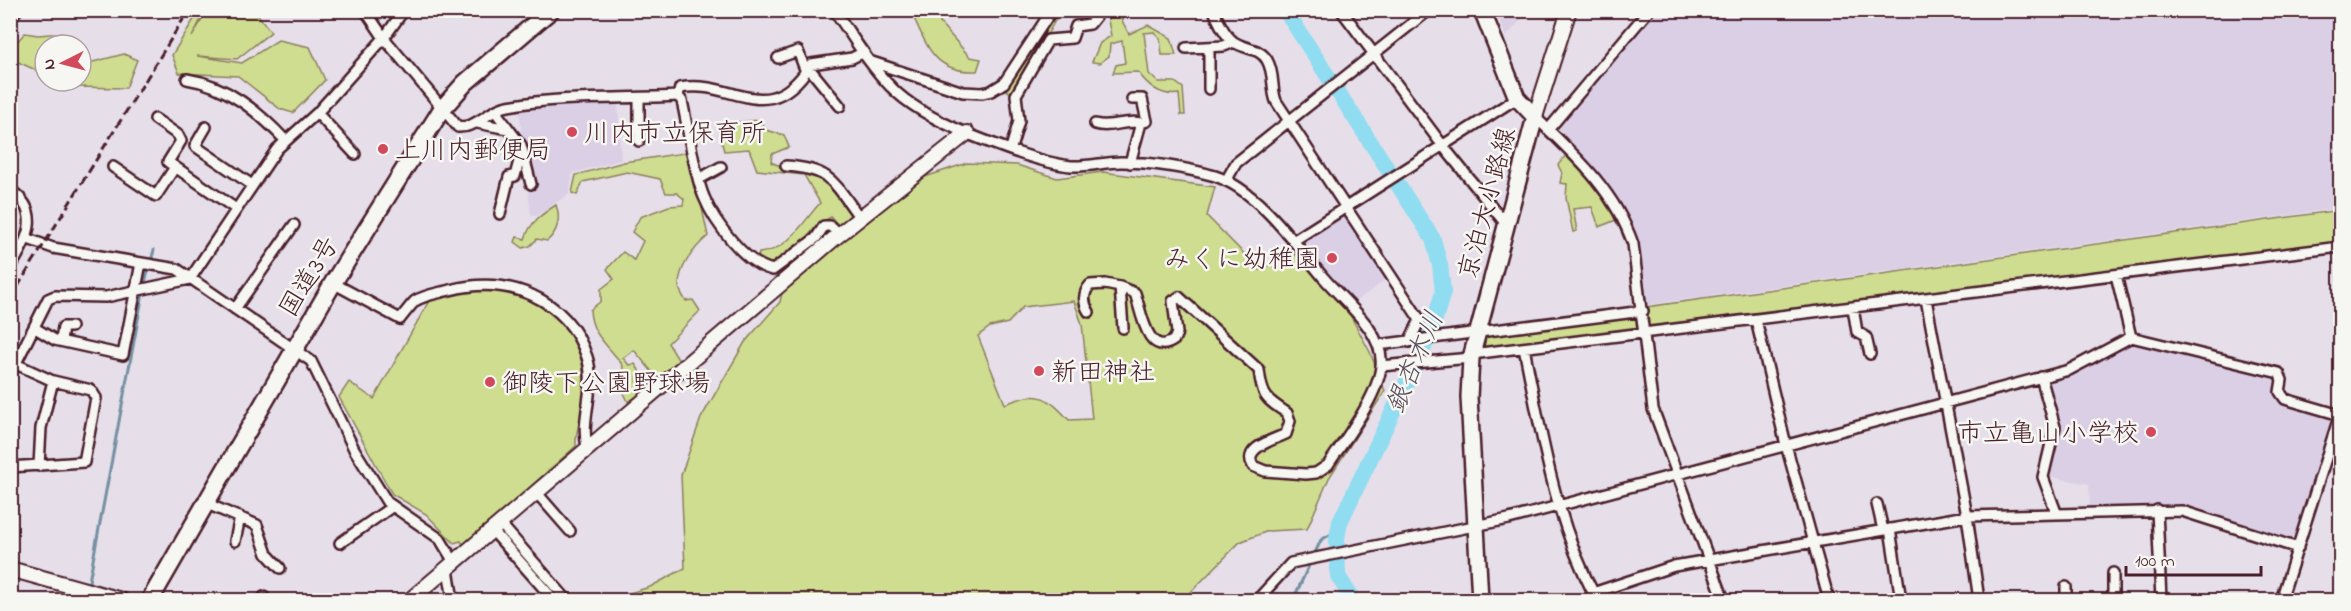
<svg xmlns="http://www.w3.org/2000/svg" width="2351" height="611" viewBox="0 0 2351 611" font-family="'Indie Flower','Klee One',sans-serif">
<rect width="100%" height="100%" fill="#e6dfea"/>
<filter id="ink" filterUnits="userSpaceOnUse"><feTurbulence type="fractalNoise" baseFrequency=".0167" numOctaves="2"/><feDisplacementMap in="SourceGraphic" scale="12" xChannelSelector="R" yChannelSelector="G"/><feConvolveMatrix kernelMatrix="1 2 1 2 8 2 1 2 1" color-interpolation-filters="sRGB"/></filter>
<g filter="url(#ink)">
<path fill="#dbcfe5" d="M1496,11H1529L1506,37Z
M1655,11H2340V208L1646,305L1638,242L1630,218L1606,182L1564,138L1565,135L1557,127Z
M618,103L621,160L573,173L569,194L537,216H531L519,110Z
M1343,216L1347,217L1388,278L1355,302L1304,247V242Z
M2139,342L2276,376L2277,394L2333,417L2294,541L2172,505L2090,508L2089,484L2047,476L2058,427L2046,384L2048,379L2124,344Z"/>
<path fill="#cfdd90" stroke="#8c7e5e" stroke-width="1.5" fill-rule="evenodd" d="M916,10L942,11L940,23L970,57L981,59L977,71C935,73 928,48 913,16Z
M199,11H205L192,37L207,11H255L271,32L237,59L197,56L242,63L278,40L310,47L325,80L293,113L280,109L238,76L179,73L172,55Z
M1111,13H1118L1129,34L1148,25L1171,38L1176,55H1162L1160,38L1154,32L1144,33L1149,74L1158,82H1175L1183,88L1185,115H1181L1179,94C1161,97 1148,86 1138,72L1113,73L1116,65L1125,63L1122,41L1110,44L1109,56L1100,63L1092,62L1100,43L1111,36L1108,20Z
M1054,17L1056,19L1013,95L1005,89Z
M25,33L38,35L62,33L66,45H45V74L11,59V48Z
M124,54L137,60L126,88L73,87L60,81H81V65Z
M760,120L766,130L784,135L789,147L772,154L771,162C788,172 810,167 826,179C836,186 844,204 851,214L839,226L831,217L818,224L801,245L777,265L758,259L759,253C789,250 801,224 820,203L804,175L757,170L749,149L724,151L717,124Z
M690,152L708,236C694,248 678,268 679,287C680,291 684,298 686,301L693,300L700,311L668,343L679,361L658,379L634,350L623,358L629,365L635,364L639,370L637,384L639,395L628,402L621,386L623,366C610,346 591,336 590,310L601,301V289L614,279L607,269L623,252L634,260L643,241L632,232L640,217L669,206L683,205L684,199L677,193H666L660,179L627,172L583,182L577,195L572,193L576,175L624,162Z
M1567,154L1606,199L1616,220L1599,227L1592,207L1573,209L1577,231L1573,232L1566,198L1567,184L1560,183L1562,173L1558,165Z
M967,163L1017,165L1057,178L1103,172L1215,187L1207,216L1260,270L1294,253L1350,315L1370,352L1385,391L1329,478L1307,529L1268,531L1240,542L1188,595L1178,600H618L623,595L650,587L685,568L681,475L701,418L745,342L780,302L785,279L850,235L925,177ZM1074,301L1082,324L1092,419L1069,420C1045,394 1038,391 1005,404L978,336L990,327L1008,323L1023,307Z
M556,205C561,218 558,232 547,241L537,239L530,246L523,248L515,242L517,237L525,239C530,222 542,214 556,205Z
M2340,210V245L1648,328L1646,307Z
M495,289C557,301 591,340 583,405C581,420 575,431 576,446L464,546L461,541L454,543L426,514L392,494L339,397L349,382L374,399L429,301L466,291Z
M1638,316V330L1484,349L1486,334Z"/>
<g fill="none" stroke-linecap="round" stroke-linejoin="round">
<path stroke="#7490a1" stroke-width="3" d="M144,286L154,250
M1314,555L1321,540L1338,530L1340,522
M88,587L143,293
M1293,600L1311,561"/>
<path stroke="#90dcf0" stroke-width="16" d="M1285,10L1433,239L1440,265L1443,292L1431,332L1340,522L1337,538L1338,576L1353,600"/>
<defs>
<path id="street" d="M365,10L384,38L458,127C478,128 489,109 508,106C563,96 622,99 678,96L682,101C688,127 694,174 704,197C714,222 746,265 773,270L816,238L824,226H830L839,234
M834,10C852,35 869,65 891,87C910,107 942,123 968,134C996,145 1041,163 1071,166C1088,167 1105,162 1121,162C1150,162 1187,168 1215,176C1258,190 1295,244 1323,277C1342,300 1385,332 1381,366C1378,397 1345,439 1328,465L1316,473L1306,474L1265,471L1253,466C1242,448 1273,440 1286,434L1290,421L1287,413C1265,399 1262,396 1259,370L1179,297L1173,301L1177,333L1174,340C1147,359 1141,310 1135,293L1120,287L1123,328
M1214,10C1217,20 1226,37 1234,42C1246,50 1259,47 1267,60C1275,74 1271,88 1276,101L1420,320L1409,342
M1341,10L1443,146L1505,223
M10,19L17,10
M1186,48L1224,46L1234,42
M778,58L798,51L806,72
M872,62L963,92L982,93L991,91L1004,83L1052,10
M809,68L840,106
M187,79C227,85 259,112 286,141
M1209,89V47
M678,96L680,88C733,78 768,131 811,64L852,58L864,52
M639,98V141
M495,111L521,145L531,184
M317,113L355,154
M1535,117C1574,154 1615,191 1633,244L1653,409L1724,600
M155,119L178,135L181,141L168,162L236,209
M477,123L508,129
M1095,124C1111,129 1126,119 1141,123
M206,127L195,146L252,185
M1548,130L1649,10
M1011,148L1019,121L1016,95L1048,40L1072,38L1076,26L1090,24L1101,10
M1130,163L1141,123L1147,121L1142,99H1132
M786,166C832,169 834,183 860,218
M113,167L156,196L175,167
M699,179L721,167
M1226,181L1236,163L1429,10
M10,190C44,212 26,243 10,268
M500,214L509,177L515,176L522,150
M28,239L53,248L177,269L311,361L354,449L387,502L440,539L454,562
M1293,241L1517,98
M333,283L400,319C405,313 410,306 415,301C424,295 439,293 450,290C507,275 567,297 587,357C597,387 580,417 587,447
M1926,299L1967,516L1979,600
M1853,308L1857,332L1866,337L1870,354
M235,309L294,225
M1089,312C1083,303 1083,293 1090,285L1105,284L1120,287
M1756,320L1786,445L1829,600
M35,328L55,340L123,355L141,263
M2131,337L2279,373L2282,380L2280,392L2285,399L2340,415
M61,341L63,327H71
M1378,345L1643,311
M1524,348C1542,436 1554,520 1597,600
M1472,354L2340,247
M1381,366L1471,358
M10,375L48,299L55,296L106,297L190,279L277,149L317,113L384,38L404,10
M2041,377L2055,427L2043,477L2056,512
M39,466L41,428L53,381
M10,467L84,462L96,398L91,390L53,381L16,364
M536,492L570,531
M205,503L257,525L267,554L280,568
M1877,504L1883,530
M2157,510L2161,600
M500,523L567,600
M1890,529L1901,600
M492,530L554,600
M235,541L240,517
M340,543L393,506
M448,569L453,600
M2113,573V600
M2066,587V600
M1593,593L1674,566L1967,516L2182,511L2298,548
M264,597L265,600
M1257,600L1291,563L1509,519L2069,370L2131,337L2116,275
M2281,600L2340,414"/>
<path id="secondary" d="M1535,117L1569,10
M10,569L121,600
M410,600L836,237L967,133"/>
<path id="primary" d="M1480,600L1469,397L1471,358L1535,117L1517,98L1482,10"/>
<path id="highway" d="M150,600L333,283L442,109L465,83L551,10"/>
</defs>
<use href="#street" stroke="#4a1f2b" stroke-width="14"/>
<use href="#secondary" stroke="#4a1f2b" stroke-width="18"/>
<use href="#primary" stroke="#4a1f2b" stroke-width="20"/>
<use href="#highway" stroke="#4a1f2b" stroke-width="21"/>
<use href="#street" stroke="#f6f6f2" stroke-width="9"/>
<use href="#secondary" stroke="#f6f6f2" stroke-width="14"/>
<use href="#primary" stroke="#f6f6f2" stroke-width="15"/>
<use href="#highway" stroke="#f6f6f2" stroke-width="16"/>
<path stroke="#4a1f2b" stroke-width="3" stroke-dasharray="9 4.5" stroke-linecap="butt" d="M10,299L189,10"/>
</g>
</g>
<g fill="#d1495b" stroke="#f6f6f2" stroke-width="2">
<circle cx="572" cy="132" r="6"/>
<circle cx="383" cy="149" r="6"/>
<circle cx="1332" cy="258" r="6"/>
<circle cx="1039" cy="371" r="6"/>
<circle cx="490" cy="382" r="6"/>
<circle cx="2151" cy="432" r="6"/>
</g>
<g text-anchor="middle" stroke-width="5" stroke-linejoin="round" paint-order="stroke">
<g font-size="26" fill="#4a1f2b" stroke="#f6f6f2" text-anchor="start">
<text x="584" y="141">川内市立保育所</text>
<text x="395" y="158">上川内郵便局</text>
<text x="1320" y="267" text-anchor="end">みくに幼稚園</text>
<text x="1051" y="380">新田神社</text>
<text x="502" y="391">御陵下公園野球場</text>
<text x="2139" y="441" text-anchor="end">市立亀山小学校</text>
</g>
<g font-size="26" fill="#4a1f2b" stroke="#f6f6f2">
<text transform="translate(1486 203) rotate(-75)" y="9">京泊大小路線</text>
<text transform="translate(308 276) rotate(-59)" y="9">国道3号</text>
</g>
<g font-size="27" font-style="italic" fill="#5c4e5c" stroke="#f6f6f2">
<text transform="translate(1414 362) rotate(-67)" y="9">銀杏木川</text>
</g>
</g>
<rect width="2351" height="611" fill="none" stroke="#f6f6f2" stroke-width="36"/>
<rect x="18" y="18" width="2315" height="575" fill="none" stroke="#4a1f2b" stroke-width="2" filter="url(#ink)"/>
<g transform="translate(63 63) rotate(264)"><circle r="28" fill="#f6f6f2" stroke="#b1a0a2" stroke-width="1.5"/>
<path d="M0-4.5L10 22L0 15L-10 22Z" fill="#d1495b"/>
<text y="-9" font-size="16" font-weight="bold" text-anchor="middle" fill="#4a1f2b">N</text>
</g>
<path d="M2126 566v9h135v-9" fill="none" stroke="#4a1f2b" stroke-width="3"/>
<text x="2135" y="566" font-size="18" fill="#4a1f2b" stroke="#f6f6f2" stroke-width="4.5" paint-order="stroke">100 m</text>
</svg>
